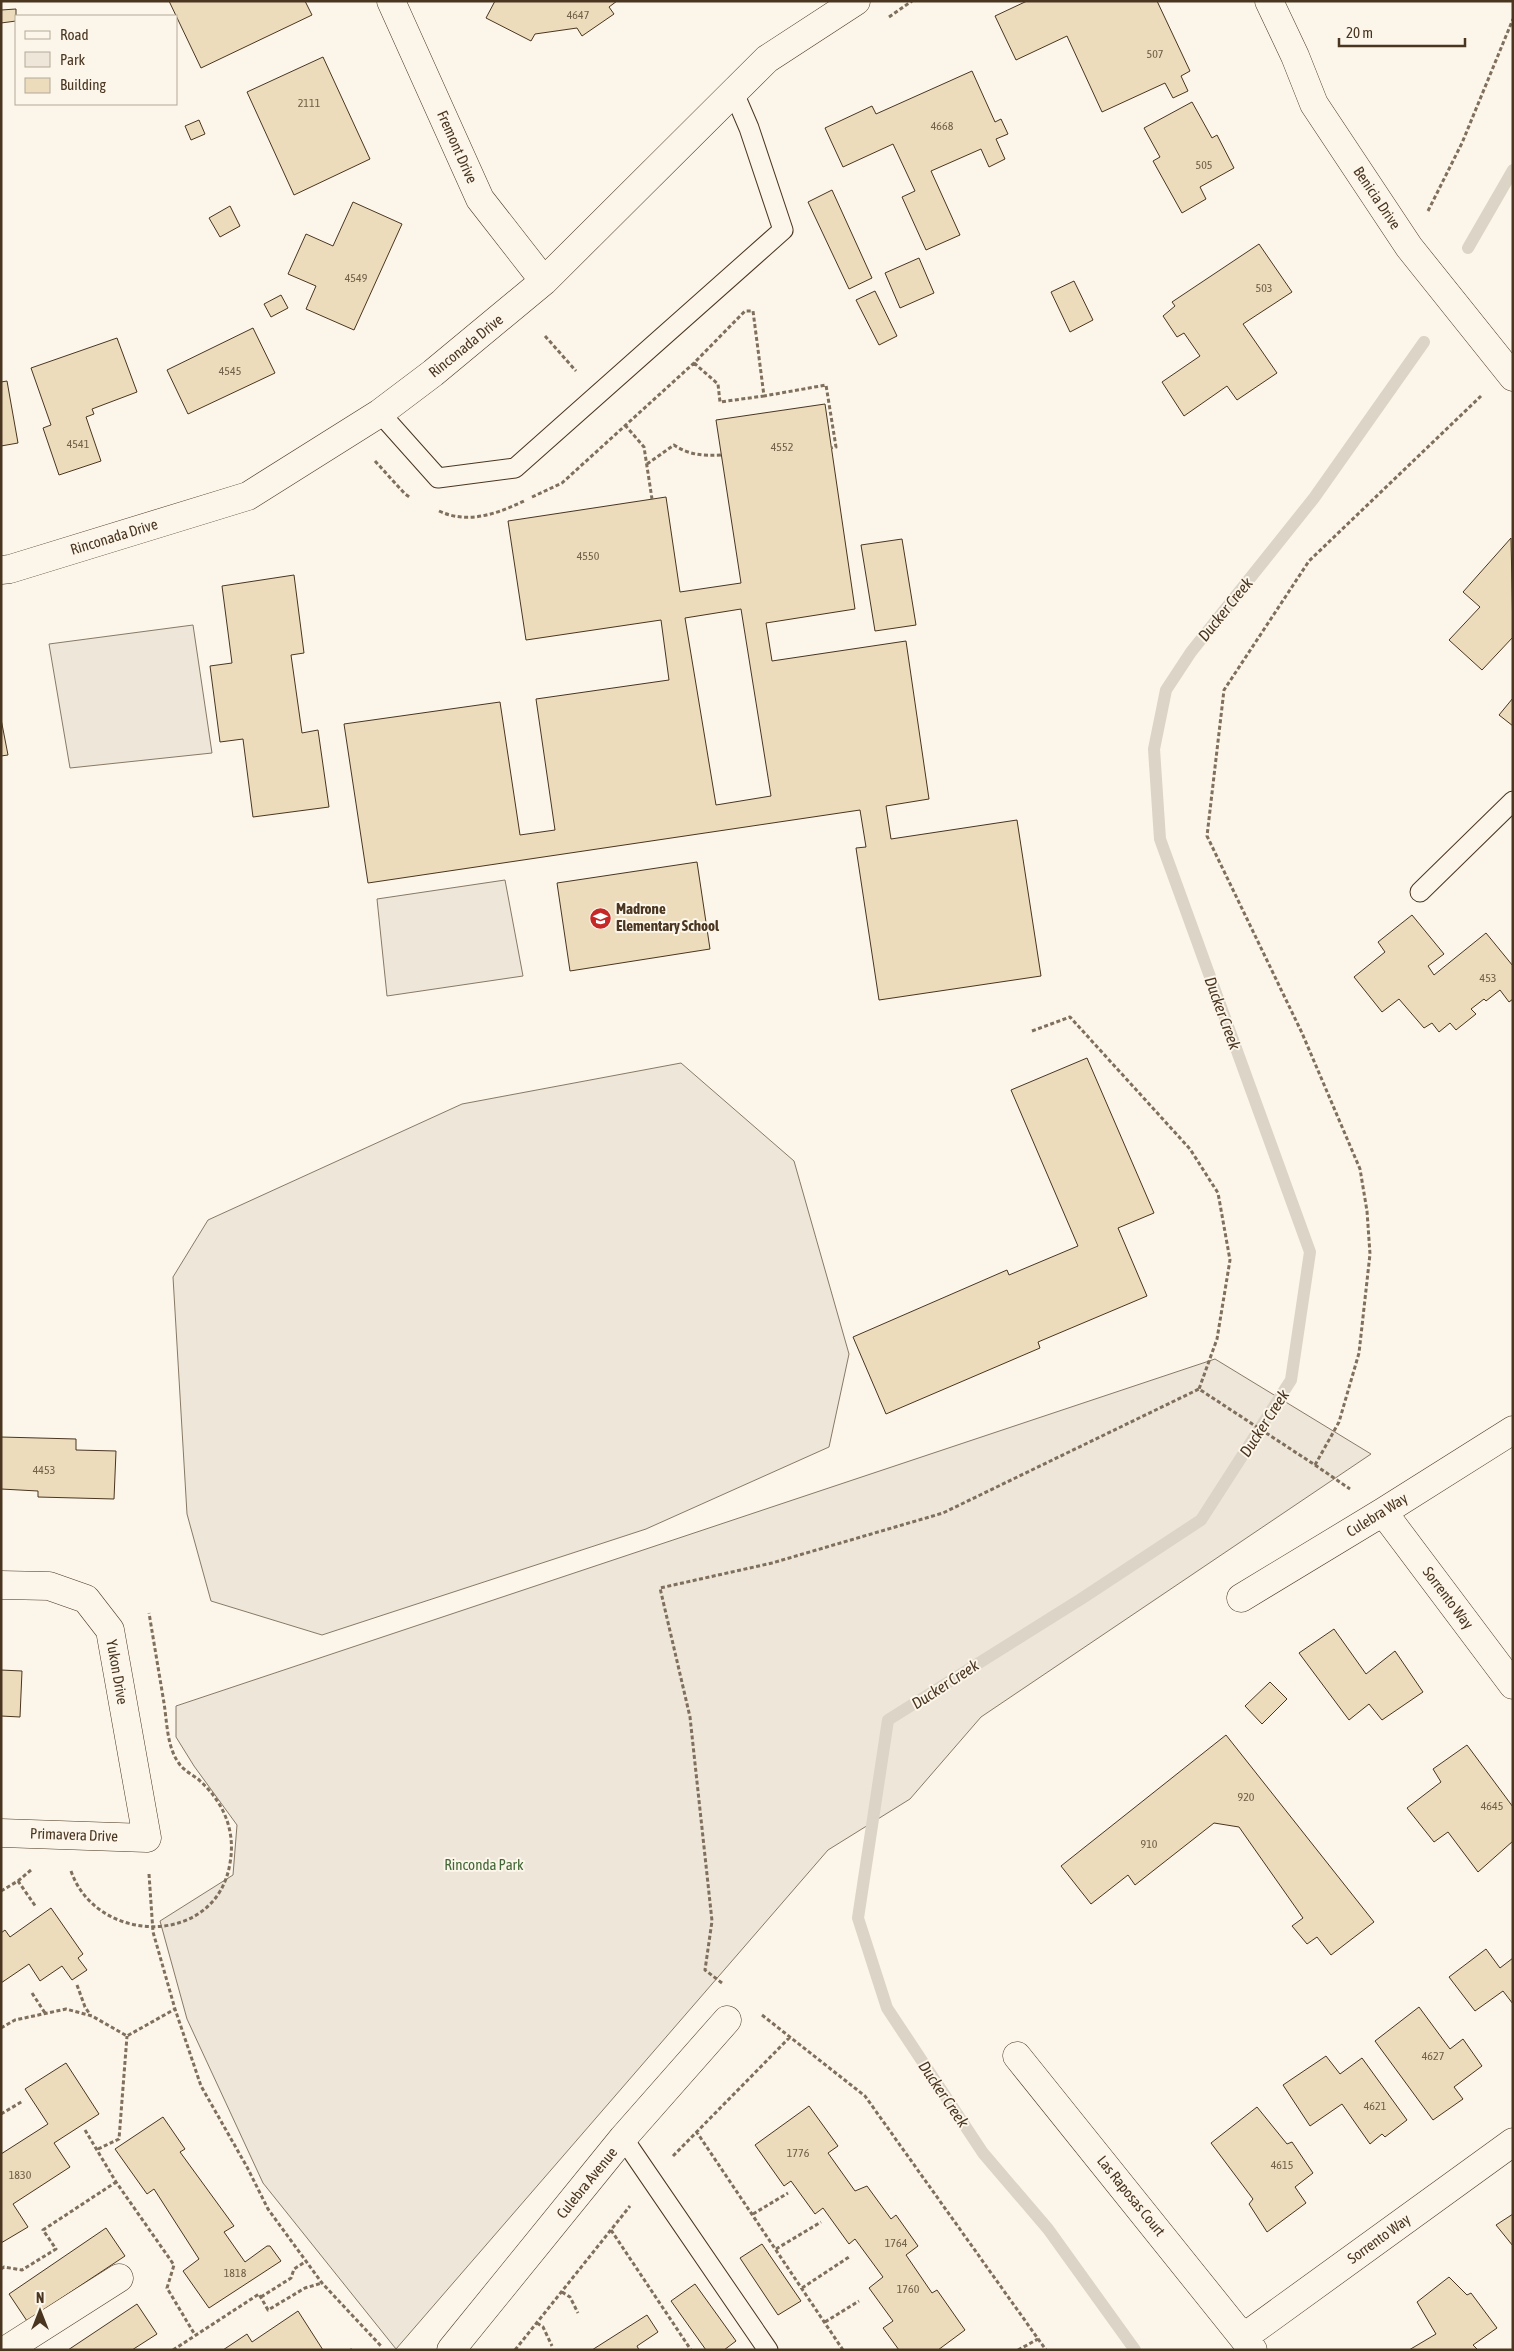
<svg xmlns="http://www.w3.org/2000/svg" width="1514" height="2351" viewBox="0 0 1514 2351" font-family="'Asap Condensed',sans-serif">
<rect width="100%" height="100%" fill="#fbf6e9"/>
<path fill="#ede6d9" stroke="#887966" d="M193,625L212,753L70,768L49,644Z
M505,880L523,976L387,996L377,899Z
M681,1063L794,1161L849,1354L829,1447L646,1529L322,1635L211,1601L187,1514L173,1277L208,1220L462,1104Z
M1215,1359L1371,1454L981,1717L910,1799L828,1850L396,2349L263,2183L187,2019L160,1921L233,1875L237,1825L194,1766L176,1737V1706Z"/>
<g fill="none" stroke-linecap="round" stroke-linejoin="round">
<path stroke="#dcd4c6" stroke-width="12" d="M1468,248L1513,170
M1135,2350L1048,2229L983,2153L887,2008L858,1918L888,1720L1081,1599L1201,1520L1291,1380L1310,1252L1160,839L1154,749L1166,690L1191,652L1314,498L1424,342"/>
</g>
<path fill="#ecdcbc" stroke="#4a3520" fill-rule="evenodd" d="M169,1H305L312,15L201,68Z
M495,1H617L609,7L614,14L582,36L577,28L535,34L531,41L486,18Z
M1027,1H1157L1190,71L1181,76L1188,91L1173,98L1165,83L1102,112L1067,36L1016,60L995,16Z
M16,9V21L1,23V10Z
M323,57L370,159L294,195L247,92Z
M972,71L995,122L1001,119L1008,134L996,139L1005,159L989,167L981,149L931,171L960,235L926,250L902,197L915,191L893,144L843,167L825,128L872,106L876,114Z
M1192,102L1212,138L1217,135L1234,168L1200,187L1206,199L1182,213L1153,161L1160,157L1144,128Z
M199,120L205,134L191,140L185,126Z
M832,190L872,278L849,289L808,202Z
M353,202L402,224L354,330L306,309L316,286L288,274L306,234L333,246Z
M230,206L240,226L220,237L209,218Z
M1259,244L1292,292L1243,324L1277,373L1237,400L1227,386L1184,416L1162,382L1200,356L1184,333L1177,337L1163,316L1175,306L1172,302Z
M919,258L934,293L900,308L885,273Z
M1074,281L1093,320L1070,332L1051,292Z
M875,291L897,336L879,345L856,300Z
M281,295L288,308L271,317L264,304Z
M253,328L275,373L188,414L167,370Z
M117,338L137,392L92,409L94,414L86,417L101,461L59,475L43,428L51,425L31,368Z
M7,381L18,443L1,446V382Z
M825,404L855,609L766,623L772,661L906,641L929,799L886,806L891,839L1017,820L1041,976L879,1000L856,848L866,847L860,810L368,883L344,724L500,702L520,835L555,830L536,699L669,680L661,620L526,640L508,521L666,497L680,592L741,583L716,420ZM741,609L771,796L716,805L685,618Z
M1511,538L1513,637L1482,670L1449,640L1480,607L1463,592Z
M902,539L916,625L875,631L861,545Z
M294,575L304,653L291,655L302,733L318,730L329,807L253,817L243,739L220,742L210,666L232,663L222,586Z
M1513,698V726L1499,715Z
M1,719L8,755L1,756Z
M697,862L710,949L570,971L557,883Z
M1412,915L1444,954L1428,966L1434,975L1486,933L1513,966V999L1509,1002L1500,990L1486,1001L1484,999L1471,1009L1476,1014L1456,1030L1450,1023L1439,1032L1432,1023L1424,1028L1399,999L1382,1012L1354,977L1385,952L1378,942Z
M1087,1058L1154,1213L1118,1228L1147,1296L1038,1342L1040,1348L886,1414L853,1337L1007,1270L1009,1275L1078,1246L1011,1090Z
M1,1437L76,1439V1450L116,1451L114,1499L38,1497V1491L1,1489Z
M1334,1629L1366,1674L1395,1651L1423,1692L1382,1720L1369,1704L1349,1720L1299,1653Z
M1,1670L22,1671L20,1717L1,1716Z
M1270,1682L1287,1699L1262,1724L1245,1706Z
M1226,1735L1374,1922L1331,1955L1317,1937L1307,1944L1292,1926L1303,1918L1239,1827L1214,1823L1135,1885L1128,1875L1091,1904L1061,1866Z
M1467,1745L1513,1807V1841L1478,1872L1448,1832L1434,1842L1407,1808L1441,1782L1433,1769Z
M51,1908L83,1954L78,1958L87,1970L72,1980L62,1966L40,1981L29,1964L1,1983V1933L5,1930L10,1937Z
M1486,1949L1500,1968L1513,1958V2004L1503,1991L1475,2011L1449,1977Z
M1419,2007L1450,2049L1463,2039L1482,2066L1454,2087L1463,2099L1433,2120L1375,2041Z
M1326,2056L1340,2074L1362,2058L1407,2120L1385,2137L1382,2134L1370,2144L1342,2104L1310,2126L1283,2085Z
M66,2063L99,2114L54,2143L70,2167L13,2204L28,2227L1,2243V2154L48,2124L25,2089Z
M809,2106L838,2146L828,2153L855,2191L867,2186L891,2219L896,2215L918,2246L906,2255L932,2293L937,2290L965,2330L938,2350H899L883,2328L893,2321L869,2288L883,2277L855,2239L849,2244L823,2208L815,2214L791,2181L784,2186L755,2145Z
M1257,2107L1287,2144L1292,2142L1313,2173L1295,2187L1306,2203L1267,2232L1249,2204L1253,2199L1211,2143Z
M163,2117L185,2149L180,2152L234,2226L224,2232L245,2262L267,2246H270L281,2261L209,2308L183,2271L199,2259L154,2189L147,2194L115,2149Z
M1513,2214V2246L1496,2225Z
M106,2228L125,2256L27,2321L9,2294Z
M762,2244L801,2301L778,2315L740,2258Z
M1449,2277L1467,2295L1471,2293L1497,2328L1473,2345L1478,2350H1409L1436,2334L1417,2302Z
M695,2284L736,2341L724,2350H706L671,2301Z
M137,2304L157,2334L132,2350H68Z
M298,2311L323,2350H223L247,2334L252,2342Z
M647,2315L658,2332L637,2346L639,2350H592Z"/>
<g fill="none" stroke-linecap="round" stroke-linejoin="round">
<defs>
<path id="service" d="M380,413L438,478L515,468L783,230L749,128L734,93
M1420,892L1513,801
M623,2138L768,2350"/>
<path id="minor" d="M391,1L480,199L544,281
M1269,1L1295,56L1314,104L1409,247L1513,377
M1,570L10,569L248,496L380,413L433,373L544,281L767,59L856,1
M1383,1512L1513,1685
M1,1585L49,1586L86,1599L110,1630L147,1838L1,1833
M1241,1598L1383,1512L1513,1430
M1017,2056L1253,2350
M1244,2337L1513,2142
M6,2350L119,2278
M451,2350L623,2138L727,2020"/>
</defs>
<use href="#service" stroke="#4a3520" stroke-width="21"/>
<use href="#minor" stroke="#4a3520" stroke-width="29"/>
<path stroke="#7f6f5c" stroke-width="3" stroke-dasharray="4 2.5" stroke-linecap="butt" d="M889,17L912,1
M1428,211L1462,143L1513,19
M545,336L576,371
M694,363L718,384L720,402L764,396
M625,425L644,447L652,499
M375,461L405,494L411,498
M647,464L674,445C689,455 703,456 721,455
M532,497L562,483L694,363L745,311H753L764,396L826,385L836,447L831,448
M439,511C469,525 499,513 526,500
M1032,1031L1070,1017L1190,1149L1218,1193L1230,1260L1217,1339L1199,1389
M1315,1465L1350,1489
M71,1871C97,1946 217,1947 230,1863C236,1830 223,1801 198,1779C191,1774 183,1770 178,1762C167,1746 167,1722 164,1703C159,1673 154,1643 149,1613
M149,1874L153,1932L175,2009L201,2086L247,2167L268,2209L322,2283L381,2346
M18,1881L31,1870
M1,1891L18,1881L36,1907
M722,1983L705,1970L712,1921L690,1717L660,1588L772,1563L943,1513L1199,1389L1315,1465L1339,1422L1359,1353L1370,1254L1367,1211L1360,1169L1302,1033L1207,836L1224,690L1309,561L1481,396
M77,1985L85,2007L91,2016
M32,1993L45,2013
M762,2015L865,2096L1046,2350
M1,2028L15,2020L66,2009L92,2016L127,2036L175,2009
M1,2114L23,2101
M85,2130L116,2182L174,2265L167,2288L195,2335
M696,2131L843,2350
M98,2149L119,2139L127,2036
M673,2156L790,2037
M753,2214L788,2193
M611,2230L691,2350
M776,2249L821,2222
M1,2269L4,2267L22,2270L56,2249L43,2230L116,2182
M802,2288L849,2257
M562,2292L570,2297L578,2313
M261,2297L291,2278L294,2269L305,2262
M825,2322L859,2301
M537,2323L543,2327L552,2346
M350,2349L351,2350
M173,2350L259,2294L268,2310L305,2288L322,2283
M515,2350L630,2206
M1018,2350L1038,2339"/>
<use href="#service" stroke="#fbf6e9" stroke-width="19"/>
<use href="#minor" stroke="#fbf6e9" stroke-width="28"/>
</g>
<defs>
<symbol id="school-disc" viewBox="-11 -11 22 22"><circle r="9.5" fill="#c62828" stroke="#fbf6e9"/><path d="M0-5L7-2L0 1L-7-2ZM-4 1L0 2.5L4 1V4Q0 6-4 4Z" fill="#fff"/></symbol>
</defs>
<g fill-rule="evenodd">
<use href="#school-disc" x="588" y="906" width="25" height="25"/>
</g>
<g text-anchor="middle" stroke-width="4" stroke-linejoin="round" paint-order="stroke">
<g font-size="12" fill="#725f47">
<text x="578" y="19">4647</text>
<text x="1155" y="58">507</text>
<text x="309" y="107">2111</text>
<text x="942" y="130">4668</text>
<text x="1204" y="169">505</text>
<text x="356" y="282">4549</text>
<text x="1264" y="292">503</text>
<text x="230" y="375">4545</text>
<text x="78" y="448">4541</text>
<text x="782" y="451">4552</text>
<text x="588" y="560">4550</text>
<text x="1488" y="982">453</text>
<text x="44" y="1474">4453</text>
<text x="1246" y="1801">920</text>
<text x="1492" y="1810">4645</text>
<text x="1149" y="1848">910</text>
<text x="1433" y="2060">4627</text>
<text x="1375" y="2110">4621</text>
<text x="798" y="2157">1776</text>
<text x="1282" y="2169">4615</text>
<text x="20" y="2179">1830</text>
<text x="896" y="2247">1764</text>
<text x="235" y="2277">1818</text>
<text x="908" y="2293">1760</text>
</g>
<g font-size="15" fill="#4a3520" stroke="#fbf6e9">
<text transform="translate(457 147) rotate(66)" y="5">Fremont Drive</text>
<text transform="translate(1377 198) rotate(56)" y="5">Benicia Drive</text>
<text transform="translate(466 346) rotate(-39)" y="5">Rinconada Drive</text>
<text transform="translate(114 537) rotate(-17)" y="5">Rinconada Drive</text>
<text transform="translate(1377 1515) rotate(-32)" y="5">Culebra Way</text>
<text transform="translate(1448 1598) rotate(53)" y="5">Sorrento Way</text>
<text transform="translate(117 1672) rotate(80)" y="5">Yukon Drive</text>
<text transform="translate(74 1835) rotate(2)" y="5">Primavera Drive</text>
<text transform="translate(587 2183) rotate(-51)" y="5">Culebra Avenue</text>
<text transform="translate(1131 2196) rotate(51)" y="5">Las Raposas Court</text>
<text transform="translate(1379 2239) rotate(-36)" y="5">Sorrento Way</text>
</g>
<g font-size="15" font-weight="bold" fill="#4a3520" stroke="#fbf6e9" text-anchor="start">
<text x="616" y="914">Madrone<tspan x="616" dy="17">Elementary School</tspan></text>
</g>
<g font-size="15" fill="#436837" stroke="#fbf6e9">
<text x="484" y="1870">Rinconda Park</text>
</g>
<g font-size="16" font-style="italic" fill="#4a3520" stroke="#fbf6e9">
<text transform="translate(1225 609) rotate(-51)" y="6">Ducker Creek</text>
<text transform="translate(1223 1013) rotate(70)" y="6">Ducker Creek</text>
<text transform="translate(1264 1423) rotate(-57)" y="6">Ducker Creek</text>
<text transform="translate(945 1684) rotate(-33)" y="6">Ducker Creek</text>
<text transform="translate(944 2094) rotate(56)" y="6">Ducker Creek</text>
</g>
</g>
<rect width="1514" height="2351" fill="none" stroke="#4a3520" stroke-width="5"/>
<rect x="15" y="15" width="162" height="90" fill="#fbf6e9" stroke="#b4a999"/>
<rect x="25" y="31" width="25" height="8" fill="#fbf6e9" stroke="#b4a999"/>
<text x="60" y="40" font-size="15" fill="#4a3520">Road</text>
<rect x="25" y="52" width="25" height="15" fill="#ede6d9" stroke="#b4a999"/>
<text x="60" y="65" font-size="15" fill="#4a3520">Park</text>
<rect x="25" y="78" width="25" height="15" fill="#ecdcbc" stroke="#b4a999"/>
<text x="60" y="90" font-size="15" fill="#4a3520">Building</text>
<g transform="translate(40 2311)" stroke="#fbf6e9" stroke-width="4" paint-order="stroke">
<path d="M0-4L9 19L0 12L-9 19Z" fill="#4a3520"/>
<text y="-8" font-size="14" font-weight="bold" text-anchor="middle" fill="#4a3520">N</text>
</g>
<path d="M1339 38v8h126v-8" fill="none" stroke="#4a3520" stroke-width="2.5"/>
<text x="1346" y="38" font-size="15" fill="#4a3520" stroke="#fbf6e9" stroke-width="4" paint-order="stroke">20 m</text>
</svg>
